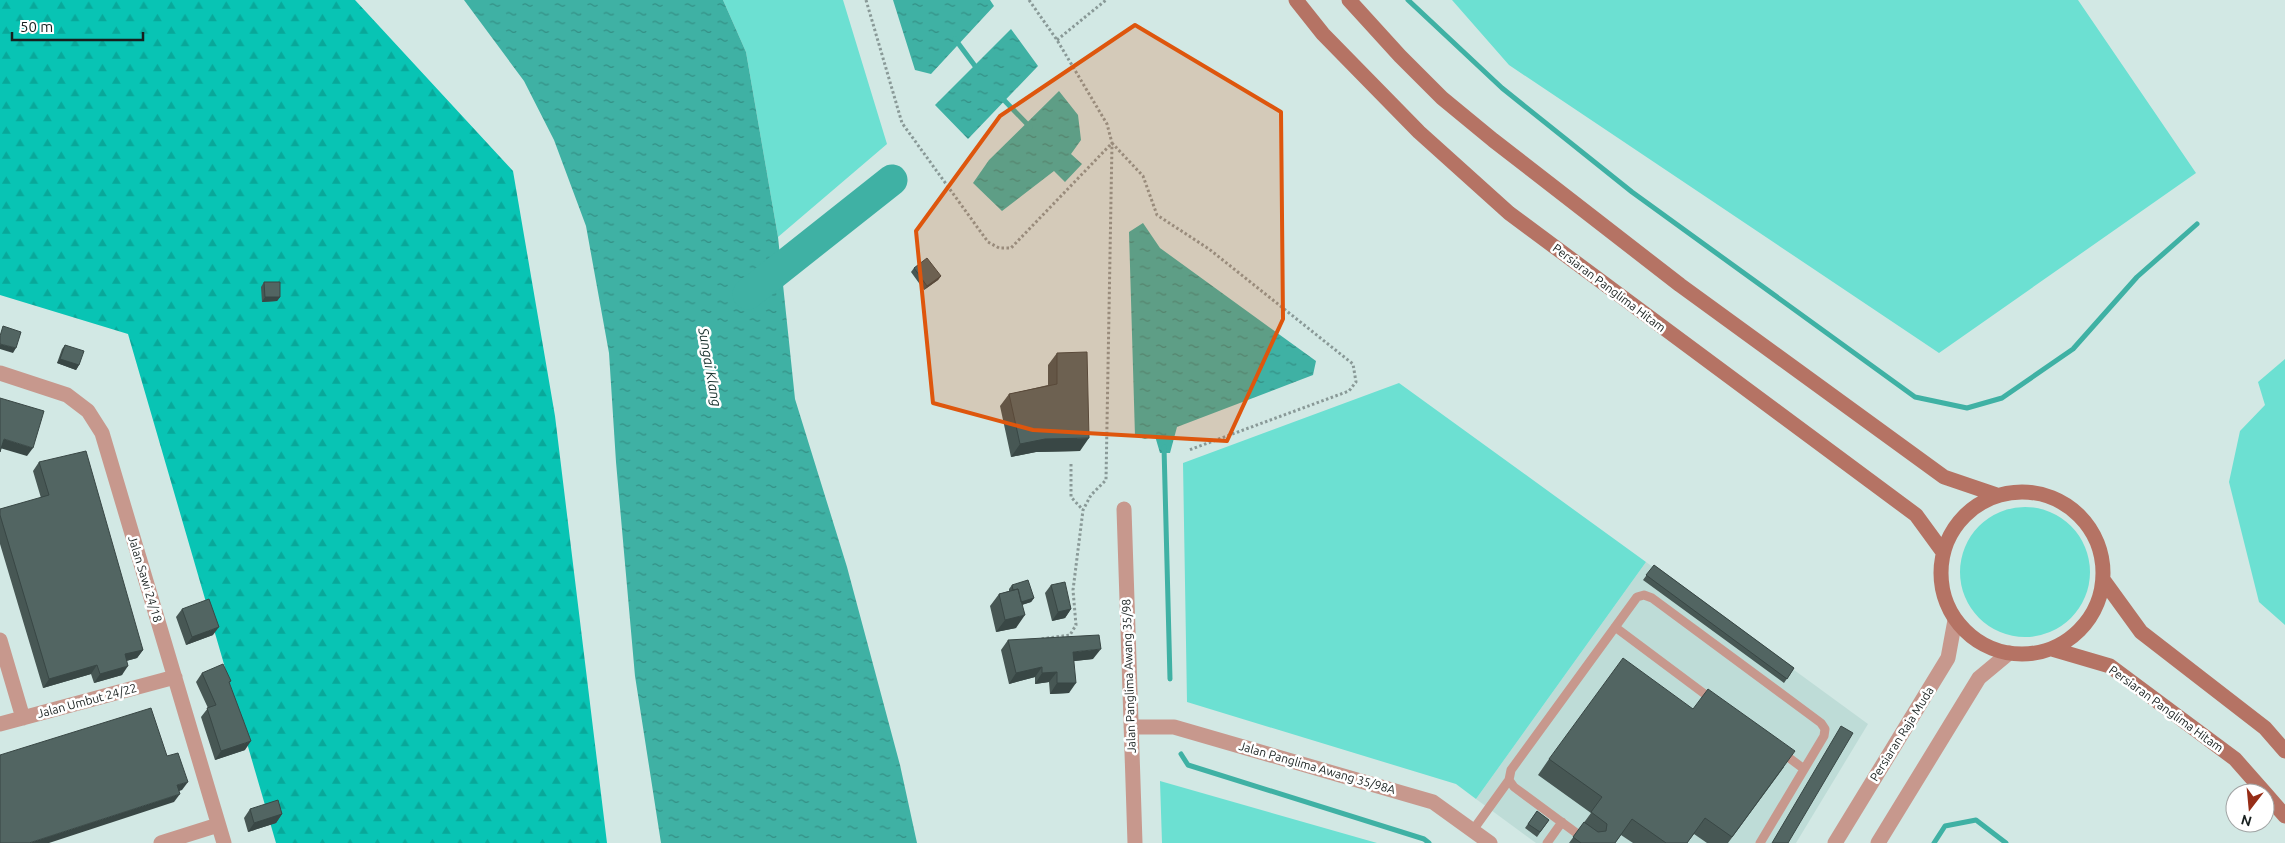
<svg xmlns="http://www.w3.org/2000/svg" width="2285" height="843" viewBox="0 0 2285 843" font-family="Ubuntu,sans-serif">
<defs>
<pattern id="forest-firs" width="22" height="20" patternUnits="userSpaceOnUse" patternTransform="scale(1.25)"><rect width="22" height="20" fill="#08c4b4"/><path d="M5 1l3.5 6h-7zM16 11l3.5 6h-7z" fill="#08a89a"/></pattern>
<pattern id="water-ripples" width="26" height="14" patternUnits="userSpaceOnUse" patternTransform="scale(1.25)"><rect width="26" height="14" fill="#3fb1a4"/><path d="M2 4q2-2 4 0t4 0M15 11q2-2 4 0t4 0" fill="none" stroke="#348f85"/></pattern>
</defs>
<rect width="100%" height="100%" fill="#d2e8e4"/>
<path fill="#bedcd7" d="M1646,562L1868,724L1796,843H1536L1476,799Z"/>
<path fill="#6ce0d2" d="M723,0H843L887,144L778,237L746,52Z
M1452,0H2078L2196,173L1939,353L1509,65Z
M2285,359V625L2259,602L2229,482L2240,431L2265,405L2258,382Z
M1399,383L1646,562L1476,799L1456,784L1187,702L1183,463Z
M1960 572a65 65 0 1 1 130 0a65 65 0 1 1-130 0Z
M1160,781L1377,843H1162Z"/>
<path fill="url(#forest-firs)" d="M0,0H355L513,171L555,416L607,843H276L128,334L0,295Z"/>
<path fill="url(#water-ripples)" d="M464,0H723L746,52L778,237L795,399L847,567L900,765L917,843H661L635,676L616,462L609,353L586,226L554,140L524,81Z
M893,0H990L994,6L931,74L915,70Z
M1011,29L1038,66L968,139L935,105Z
M1059,91L1078,115L1081,140L1071,154L1082,164L1065,182L1054,171L1002,211L973,183L989,160Z
M1143,223L1160,248L1316,361L1313,375L1177,427L1170,453H1160L1155,436L1145,439L1135,436L1129,232Z"/>
<g fill="none" stroke-linecap="round" stroke-linejoin="round">
<path stroke="#3fb1a4" stroke-width="5" d="M1408,0L1502,88L1632,192L1915,397L1967,408L2002,398L2073,349L2137,277L2197,224
M955,39L978,70
M1001,97L1030,127
M1164,447L1170,679
M1181,754L1188,765L1424,839L1429,843
M1934,843L1945,826L1976,820L2006,843"/>
<path stroke="#3fb1a4" stroke-width="31" d="M748,294L892,180"/>
<path stroke="#899997" stroke-width="3" stroke-dasharray="2.5 2.5" stroke-linecap="butt" d="M866,0L902,123L988,242L999,248H1011L1112,143L1143,176L1157,215L1209,249L1353,364L1356,382L1349,391L1189,450
M1029,0L1057,40L1107,124L1112,143L1106,480L1091,495L1083,510L1073,590L1076,625L1070,635L1040,639
M1057,40L1106,0
M1071,464V497L1083,510"/>
<path stroke="#c7988d" stroke-width="9" d="M1615,627L1714,701
M1780,751L1804,769
M1473,830L1509,780
M1547,843L1562,822
M1590,843L1514,787L1509,780L1511,770L1637,597L1644,595L1652,598L1821,723L1825,729L1824,736L1760,843"/>
<path stroke="#c7988d" stroke-width="15" d="M0,373L67,395L88,411L102,433L224,843
M1124,509L1135,843
M0,640L23,718
M0,724L175,677
M1131,727H1174L1433,802L1490,843
M161,843L218,825
M1835,843L1948,658L1955,620
M1878,843L1979,678L2009,653"/>
<path stroke="#b57364" stroke-width="15" d="M1296,0L1323,34L1419,132L1509,213L1916,515L1943,552
M1349,0L1400,56L1442,98L1493,140L1680,285L1944,477L1997,495
M1941 573a81 81 0 1 1 162 0a81 81 0 1 1-162 0Z
M2104,581L2141,632L2265,728L2285,751
M2052,649L2110,666L2235,759L2265,793
M2265,793L2285,816"/>
</g>
<path fill="#475754" d="M914,268L941,276L938,280L924,290L911,272Z
M264,282L280,297L277,301L262,302L261,287Z
M65,345L79,365L76,370L57,363L62,349Z
M1057,353L1080,451L1036,452L1011,457L1000,406L1009,394L1048,385V365Z
M39,462L143,650L137,658L126,661L122,675L94,683L91,674L43,688L0,544V509L41,498L33,471Z
M1654,565L1794,668L1784,683L1643,580Z
M1012,585L1034,598L1031,602L1022,605L1016,628L996,632L990,606L999,594L1009,591V589Z
M1051,585L1071,609L1065,618L1052,621L1045,593Z
M182,609L213,635L186,645L176,617Z
M1008,640L1093,659L1074,661L1069,693L1050,694L1049,682L1035,684V677L1009,684L1001,650Z
M202,673L231,681L229,683L245,750L215,760L201,717L208,708L196,682Z
M1693,709L1784,767L1728,843H1707L1694,834L1687,843H1633L1621,835L1615,843H1569L1591,813L1538,775L1549,759Z
M250,809L282,814L276,823L248,832L244,818Z
M1537,811L1549,820L1537,837L1525,828Z"/>
<path fill="#394745" d="M941,276L938,280L924,290L927,286Z
M265,297H280L277,301L262,302Z
M0,344L16,348L13,353L0,349Z
M60,359L79,365L76,370L57,363Z
M1089,438L1080,451L1036,452L1011,457L1020,444L1045,439Z
M4,439L33,448L27,456L0,448Z
M1034,598L1031,602L1014,607L1017,603Z
M1071,609L1065,618L1052,621L1058,612Z
M1025,615L1016,628L996,632L1005,620Z
M219,627L213,635L186,645L192,637Z
M1101,649L1093,659L1066,662L1073,652Z
M143,650L137,658L119,663L125,654Z
M97,665L91,674L43,688L49,679Z
M128,666L122,675L94,683L100,674Z
M1042,667L1035,677L1009,684L1016,673Z
M1057,672L1049,682L1035,684L1042,673Z
M1057,683H1076L1069,693L1050,694Z
M251,741L245,750L215,760L221,751Z
M188,782L182,790L171,794L177,785Z
M180,794L174,802L49,843H29Z
M282,814L276,823L248,832L254,823Z"/>
<path fill="#526562" stroke="#394745" d="M927,258L941,276L927,286L914,268Z
M264,282H280V297H265Z
M3,326L21,332L16,348L0,344V336Z
M65,345L84,351L79,365L60,359Z
M1087,352L1089,438L1045,439L1020,444L1009,394L1057,384V353Z
M0,398L44,411L33,448L4,439L0,452Z
M86,451L143,650L125,654L128,666L100,674L97,665L49,679L0,515V509L49,495L39,462Z
M1654,565L1794,668L1787,679L1646,575Z
M1028,580L1034,598L1021,602L1018,589L1013,590L1012,585Z
M1065,582L1071,609L1058,612L1051,585Z
M1018,589L1025,615L1005,620L999,594Z
M209,599L219,627L192,637L182,609Z
M1099,635L1101,649L1073,652L1076,683H1057V672L1042,673V667L1016,673L1008,640Z
M1623,658L1693,709L1708,689L1795,751L1732,837L1705,818L1687,843H1666L1632,819L1615,843H1581L1573,837L1584,822L1598,832L1606,831L1607,824L1591,812L1602,797L1549,759Z
M223,664L231,681L229,682L251,741L221,751L207,708L216,705L202,673Z
M151,708L167,756L178,753L188,782L177,785L180,794L29,843H0V755Z
M1841,726L1853,733L1788,843H1772Z
M278,800L282,814L254,823L250,809Z
M1537,811L1549,820L1540,832L1528,824Z"/>
<path fill="#de560d" fill-opacity="0.2" stroke="#de560d" stroke-width="4" stroke-linejoin="round" d="M1135,25L1281,112L1283,319L1227,441L1033,430L933,403L916,231L1000,116Z"/>
<g text-anchor="middle" stroke-width="5" stroke-linejoin="round" paint-order="stroke">
<g font-size="12" fill="#171f1e" stroke="#fff">
<text transform="translate(1609 288) rotate(37)" y="4">Persiaran Panglima Hitam</text>
<text transform="translate(145 579) rotate(73)" y="4">Jalan Sawi 24/18</text>
<text transform="translate(1129 676) rotate(-92)" y="4">Jalan Panglima Awang 35/98</text>
<text transform="translate(87 701) rotate(-15)" y="4">Jalan Umbut 24/22</text>
<text transform="translate(2166 709) rotate(36)" y="4">Persiaran Panglima Hitam</text>
<text transform="translate(1902 734) rotate(-58)" y="4">Persiaran Raja Muda</text>
<text transform="translate(1317 768) rotate(16)" y="4">Jalan Panglima Awang 35/98A</text>
</g>
<g font-size="14" font-style="italic" fill="#18312d" stroke="#fff">
<text transform="translate(710 367) rotate(80)" y="5">Sungai Klang</text>
</g>
</g>
<g transform="translate(2250 808) rotate(196)"><circle r="24" fill="#ffffff" stroke="#a2a5a5"/>
<path d="M0-4L9 19L0 12L-9 19Z" fill="#962d17"/>
<text y="-8" font-size="14" font-weight="bold" text-anchor="middle" fill="#171f1e">N</text>
</g>
<path d="M12 32v8h131v-8" fill="none" stroke="#171f1e" stroke-width="2.5"/>
<text x="20" y="32" font-size="15" fill="#171f1e" stroke="#ffffff" stroke-width="4" paint-order="stroke">50 m</text>
</svg>
